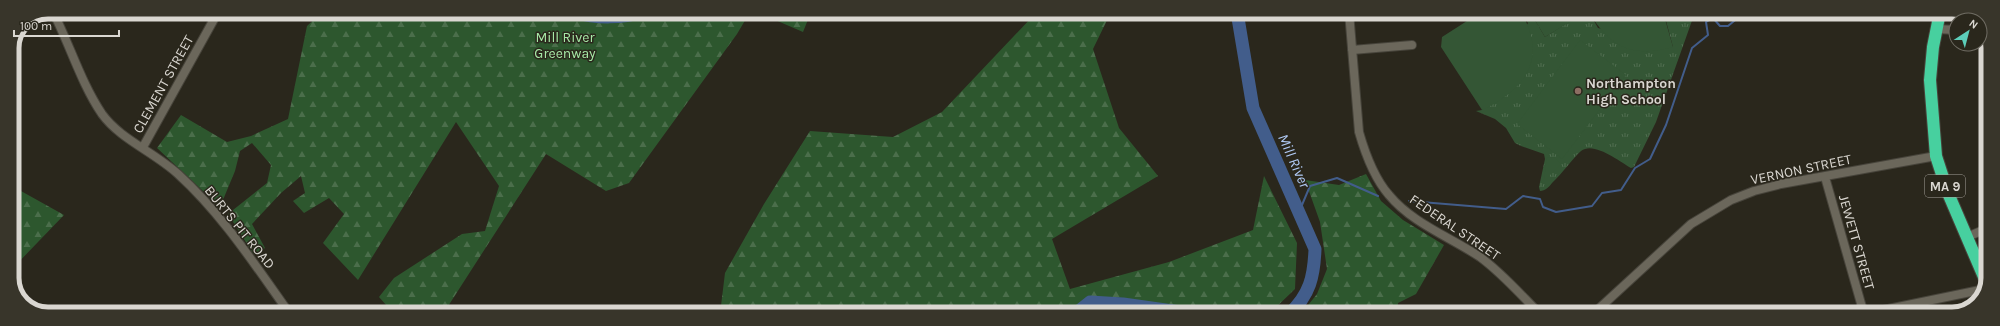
<svg xmlns="http://www.w3.org/2000/svg" width="2000" height="326" viewBox="0 0 2000 326" font-family="Karla,sans-serif">
<defs>
<pattern id="grass-tufts" width="24" height="20" patternUnits="userSpaceOnUse"><rect width="24" height="20" fill="#345635"/><path d="M3 7l-1-3M5 7V3M7 7l1-3M15 17l-1-3M17 17v-4M19 17l1-3" fill="none" stroke="#516e51"/></pattern>
<pattern id="forest-firs" width="22" height="20" patternUnits="userSpaceOnUse"><rect width="22" height="20" fill="#2d572e"/><path d="M5 1l3.5 6h-7zM16 11l3.5 6h-7z" fill="#4b6e4b"/></pattern>
</defs>
<rect width="100%" height="100%" fill="#2a271c"/>
<path fill="url(#grass-tufts)" d="M1521,12H1530L1545,37L1584,12H1589L1598,28L1673,47L1665,17L1672,15L1674,20L1680,18L1679,14L1683,12L1694,15L1656,122L1634,167L1631,168C1620,162 1594,141 1581,151C1571,160 1563,173 1552,183C1549,187 1545,191 1540,191L1539,187L1545,159L1544,154L1521,146L1515,143L1506,128L1495,119L1476,111L1482,110L1528,23Z
M1954,12L1972,20H1956V25L1952,21Z"/>
<path fill="url(#forest-firs)" d="M322,12H750L737,34L629,183L606,191L546,154L443,314H428L420,308L410,314H385L387,306L379,297L394,278L462,234L485,231L499,186L456,122L358,280L323,243L344,214L329,198L304,213L293,201L305,193L301,176L281,193L252,224L265,248L254,255L228,214L267,183L271,165L252,143L240,151L235,171L220,207L157,148L181,115L227,142L251,136L288,119L307,26Z
M757,12H811L803,32Z
M1032,12H1111L1093,49L1119,128L1158,176L1052,239L1070,289L1169,262L1253,230L1264,176L1297,243L1295,289L1269,314H720L725,273L764,204L810,131L893,137L942,112L1033,16Z
M1366,174L1381,201L1403,220L1444,245L1416,294L1398,303L1397,314H1301L1317,294L1327,269L1320,222L1305,180L1339,185Z
M12,186L64,215L12,269Z"/>
<path fill="#345635" d="M1481,12H1521C1548,58 1526,89 1482,110L1441,47L1442,37Z
M1530,12H1586L1545,37Z
M1589,12H1663L1673,47C1633,58 1610,48 1589,12Z
M1580,40L1626,75L1562,159L1517,124Z
M1547,157L1555,158L1561,164L1545,180V184L1541,182L1544,179Z"/>
<g fill="none" stroke-linecap="round" stroke-linejoin="round">
<path stroke="#425d8b" stroke-width="2" d="M1409,201L1506,209L1523,196L1540,199L1543,207L1556,212L1592,206L1602,193L1621,190L1635,168L1650,159L1666,125L1692,48L1708,35L1706,22L1713,18L1720,26H1728L1745,12
M1299,212L1310,186L1337,178L1378,196"/>
<path stroke="#425d8b" stroke-width="13" d="M576,12C596,19 623,18 643,12
M1237,12L1253,108L1315,249C1314,276 1310,295 1289,314
M1075,314L1090,302L1123,304L1194,314"/>
<defs>
<path id="minor" d="M53,12C70,45 81,83 102,114C120,139 154,152 178,174C222,214 255,265 290,314
M1349,12L1359,132C1365,153 1374,178 1389,195C1412,223 1450,237 1480,257C1502,273 1520,294 1540,314
M1937,29L1956,30
M1352,50L1412,45
M143,147L218,12
M1825,177L1864,314
M1967,237L1988,228
M1593,314L1691,224L1731,200L1754,191L1781,184L1936,156
M1864,314L1985,289"/>
<path id="highway" d="M1940,12L1933,47L1930,80L1936,156L1948,193L1987,284"/>
</defs>
<use href="#minor" stroke="#47443b" stroke-width="10"/>
<use href="#highway" stroke="#47443b" stroke-width="14"/>
<use href="#minor" stroke="#6b675b" stroke-width="8"/>
<use href="#highway" stroke="#47d09f" stroke-width="12"/>
</g>
<circle fill="#8d6e63" stroke="#2a271c" stroke-width="1.5" cx="1578" cy="91" r="4"/>
<g text-anchor="middle" stroke-width="3" stroke-linejoin="round" paint-order="stroke">
<rect fill="#2a271c" stroke="#a5a29b" stroke-width="1" x="1925" y="175" width="40" height="22" rx="3"/>
<g font-size="13" font-weight="bold" fill="#dad7d1">
<text x="1945" y="191">MA 9</text>
</g>
<g font-size="14" fill="#a6e8a6" stroke="#2a271c">
<text x="565" y="42">Mill River<tspan x="565" dy="16">Greenway</tspan></text>
</g>
<g font-size="14" font-weight="bold" fill="#dad7d1" stroke="#2a271c" text-anchor="start">
<text x="1586" y="88">Northampton<tspan x="1586" dy="16">High School</tspan></text>
</g>
<g font-size="14" fill="#dad7d1" stroke="#2a271c">
<text transform="translate(163 84) rotate(-61)" y="5">CLEMENT STREET</text>
<text transform="translate(1801 169) rotate(-12)" y="5">VERNON STREET</text>
<text transform="translate(240 227) rotate(51)" y="5">BURTS PIT ROAD</text>
<text transform="translate(1455 227) rotate(34)" y="5">FEDERAL STREET</text>
<text transform="translate(1857 242) rotate(74)" y="5">JEWETT STREET</text>
</g>
<g font-size="15" font-style="italic" fill="#b1cbf6" stroke="#2a271c">
<text transform="translate(1294 161) rotate(66)" y="5">Mill River</text>
</g>
</g>
<path d="M0 0H2000V326H0ZM48 19H1952A29 29 0 0 1 1981 48V278A29 29 0 0 1 1952 307H48A29 29 0 0 1 19 278V48A29 29 0 0 1 48 19Z" fill="#38352a" fill-rule="evenodd"/>
<path fill="none" stroke="#dad7d1" stroke-width="5" d="M48 19H1952A29 29 0 0 1 1981 48V278A29 29 0 0 1 1952 307H48A29 29 0 0 1 19 278V48A29 29 0 0 1 48 19Z"/>
<g transform="translate(1968 32) rotate(36)"><circle r="19" fill="#2a271c" stroke="#706d64"/>
<path d="M0-3L7 15L0 10L-7 15Z" fill="#5cceba"/>
<text y="-6" font-size="11" font-weight="bold" text-anchor="middle" fill="#dad7d1">N</text>
</g>
<path d="M14 30v6h105v-6" fill="none" stroke="#dad7d1" stroke-width="2"/>
<text x="20" y="30" font-size="12" fill="#dad7d1" stroke="#2a271c" stroke-width="3" paint-order="stroke">100 m</text>
</svg>
